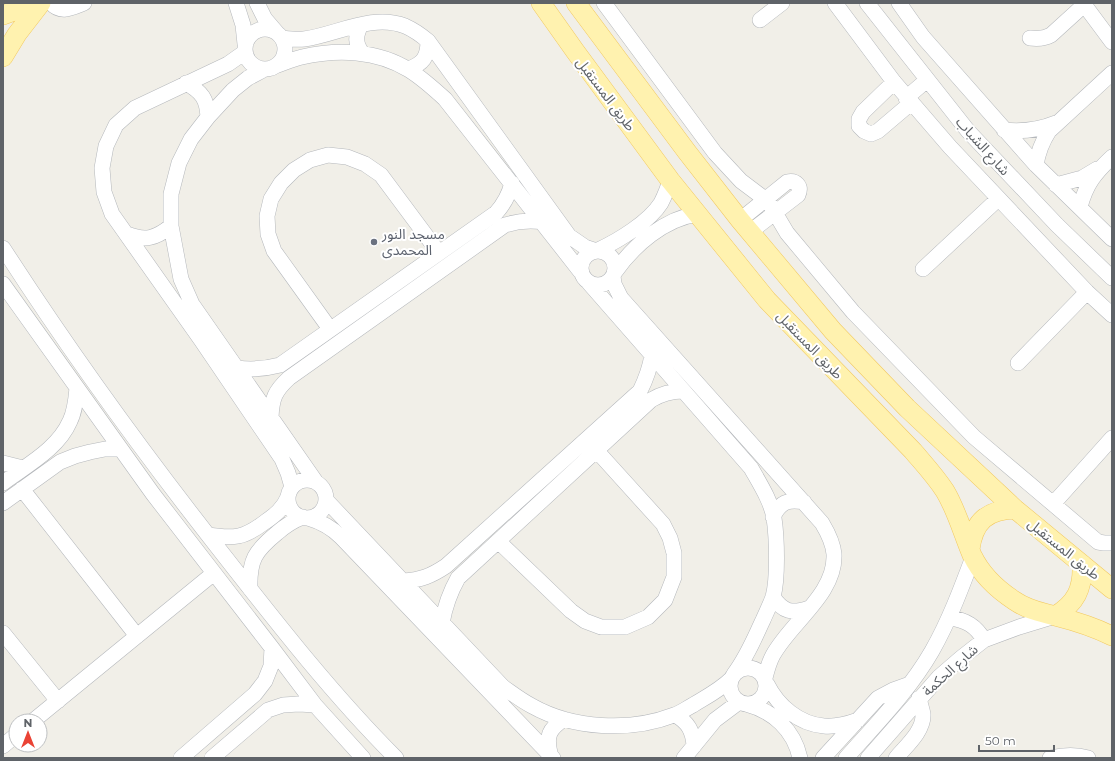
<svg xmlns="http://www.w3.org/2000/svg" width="1115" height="761" viewBox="0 0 1115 761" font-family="Montserrat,'Noto Sans Arabic',sans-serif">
<rect width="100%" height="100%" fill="#f1efe8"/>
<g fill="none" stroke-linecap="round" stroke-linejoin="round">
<defs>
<path id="minor" d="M51,3C61,14 71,8 84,3
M236,3L243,25L245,44
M257,3L265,19L277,33
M604,3L715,153L741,181L765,199L771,206L787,233L853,312L974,437L1098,542L1104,543H1112
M835,3L894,82L950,147L1087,292L1112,315
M867,3L968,131L1057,225L1112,278
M899,3L923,37L1036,165L1112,239
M1083,3L1112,42
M760,20L782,3
M361,25C355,36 355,44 363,54
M245 49a20 20 0 1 1 40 0a20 20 0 1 1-40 0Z
M282,38C290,39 297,40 304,39C336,35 372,13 405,26C414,30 421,35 428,41L569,236L585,247L594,250
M1030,38C1038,39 1044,39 1051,35L1084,5
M245,52L228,64L135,108L116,125L106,146L102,168L104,192L112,214L201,340L282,459L288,473L292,487
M275,66C284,63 293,59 302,57C337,49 377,50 409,70C422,78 433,88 445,99L580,271
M265,69L248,78L233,90L208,117L191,139L179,163L171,194V226L181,279L192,304L316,482
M408,69C423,64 428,57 428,41
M894,82L863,112L859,119V126L864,131L871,134L878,131L911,103
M186,83C202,92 207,99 208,117
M906,98L927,80
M1004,130C1023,132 1039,130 1056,123
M1036,165C1038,152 1042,142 1049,131L1112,73
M1056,185L1082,178L1097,169
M1080,207C1086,184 1095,173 1112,157
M740,220L787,182C796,180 802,186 798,195L750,232
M127,234C145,241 155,239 171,226
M3,248C72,355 147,458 226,558C280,627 334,696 396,758
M598,250C618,241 649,222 661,203C665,195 668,188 670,180
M581 268a17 17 0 1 1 34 0a17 17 0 1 1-34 0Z
M923,269L998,199
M615,272C634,245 664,219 697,214
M613,276L614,284L621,298L822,523C828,533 833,543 834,554C836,594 791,622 773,655C769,662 767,670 765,678
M589,283L751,468C760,484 771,501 774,518C777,538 778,579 773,597C770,605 766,613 763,620C754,639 747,657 734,674
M3,284L153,494L272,648L315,705L363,758
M330,329L274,251L268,234L267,216L271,199L281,183L294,170L310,160L328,155L347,157L365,164L381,175L439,253
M1018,363L1087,292
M237,368C252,370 265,369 280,365L496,213C504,204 509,195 512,183
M271,417C272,398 275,391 289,378L505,225C518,221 529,220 543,222
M3,463L23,468
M288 499a19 19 0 1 1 38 0a19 19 0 1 1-38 0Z
M3,483C27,465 58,449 70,421C75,411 76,399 77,388
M22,489L137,636
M326,500L503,687C513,694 522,701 532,706C573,729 630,732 674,715C681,713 687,708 693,705C706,697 720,690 731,679
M3,503L60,462L75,456L90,452L105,449H121
M1053,504L1112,438
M773,517C780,502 788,499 804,502
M308,518C322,522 331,527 341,537L553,758
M208,535C234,539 244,538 265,522C275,515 283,509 288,497
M498,541L571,611L585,621L601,627H625L648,617L665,600L674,577V553L670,538L663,524L596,450
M403,581C421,580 431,576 446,566L640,391C646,379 650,368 652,355
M250,589C249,560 255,551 277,533C285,526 292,521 303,517
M773,597C783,612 792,614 809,608
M950,618C966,620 976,626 984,640
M442,623C445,606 449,594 458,578L651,400C661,394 671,391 683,391
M3,633L58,701
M730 686a18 18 0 1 1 36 0a18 18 0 1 1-36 0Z
M767,684C778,706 799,724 824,726C836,727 847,724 858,720
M746,704C773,711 794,730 800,758
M675,715C688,722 693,731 694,746
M33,721L214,573
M3,746L16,735
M550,753C546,736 549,729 564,719
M181,758L255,694L265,681L271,666L272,648
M212,758L268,710L283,705L299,704L315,705
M684,758L715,720L739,702
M823,758L878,698L893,690L907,685
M846,758C876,724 909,691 932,651C949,621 961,589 973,557
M868,758L939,677L961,658L984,640L1019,627L1055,616
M896,758C906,746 924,731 923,714C922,709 920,703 919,698
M1050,758C1063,755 1075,754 1088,758"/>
<path id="major" d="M541,3L575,51L670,180L767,300L913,451C924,464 936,477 945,491C957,511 963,534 972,555C981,574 998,590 1015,601C1028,610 1041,612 1055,616C1075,621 1094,627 1112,636
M576,3L687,152L740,220L833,331L907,408L1015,509L1112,589
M3,15L36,3
M3,57L17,34L41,3
M970,549C974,521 987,510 1015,509
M1055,616C1076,603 1083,589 1082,564"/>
</defs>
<use href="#minor" stroke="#b5b8bc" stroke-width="16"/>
<use href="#major" stroke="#f2c960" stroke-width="20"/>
<use href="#minor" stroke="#fff" stroke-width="15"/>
<use href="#major" stroke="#fff2af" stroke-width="19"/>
</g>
<circle fill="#6b7280" stroke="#fff" stroke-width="1.5" cx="374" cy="242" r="4"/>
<g text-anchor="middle" stroke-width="4" stroke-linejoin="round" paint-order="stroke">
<g font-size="14" fill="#5f6368" stroke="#fff">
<text transform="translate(606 94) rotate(53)" y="5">طريق المستقبل</text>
<text transform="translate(983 146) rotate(48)" y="5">شارع الشباب</text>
<text transform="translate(810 345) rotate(46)" y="5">طريق المستقبل</text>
<text transform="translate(1064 549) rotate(39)" y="5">طريق المستقبل</text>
<text transform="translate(950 670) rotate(-42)" y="5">شارع الحكمة</text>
</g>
<g font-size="14" fill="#5b616d" stroke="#fff" text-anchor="start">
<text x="382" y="239">مسجد النور<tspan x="382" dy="16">المحمدى</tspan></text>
</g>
</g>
<rect width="1115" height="761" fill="none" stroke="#5f6368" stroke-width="8"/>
<g transform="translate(28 733)"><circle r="19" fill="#ffffff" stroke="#bfc1c3"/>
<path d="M0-3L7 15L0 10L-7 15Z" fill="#ea4335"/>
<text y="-6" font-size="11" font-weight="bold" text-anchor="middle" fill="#5f6368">N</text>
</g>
<path d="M979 745v6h75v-6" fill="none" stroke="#5f6368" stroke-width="2"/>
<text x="985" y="745" font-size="12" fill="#5f6368" stroke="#ffffff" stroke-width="3" paint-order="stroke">50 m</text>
</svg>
